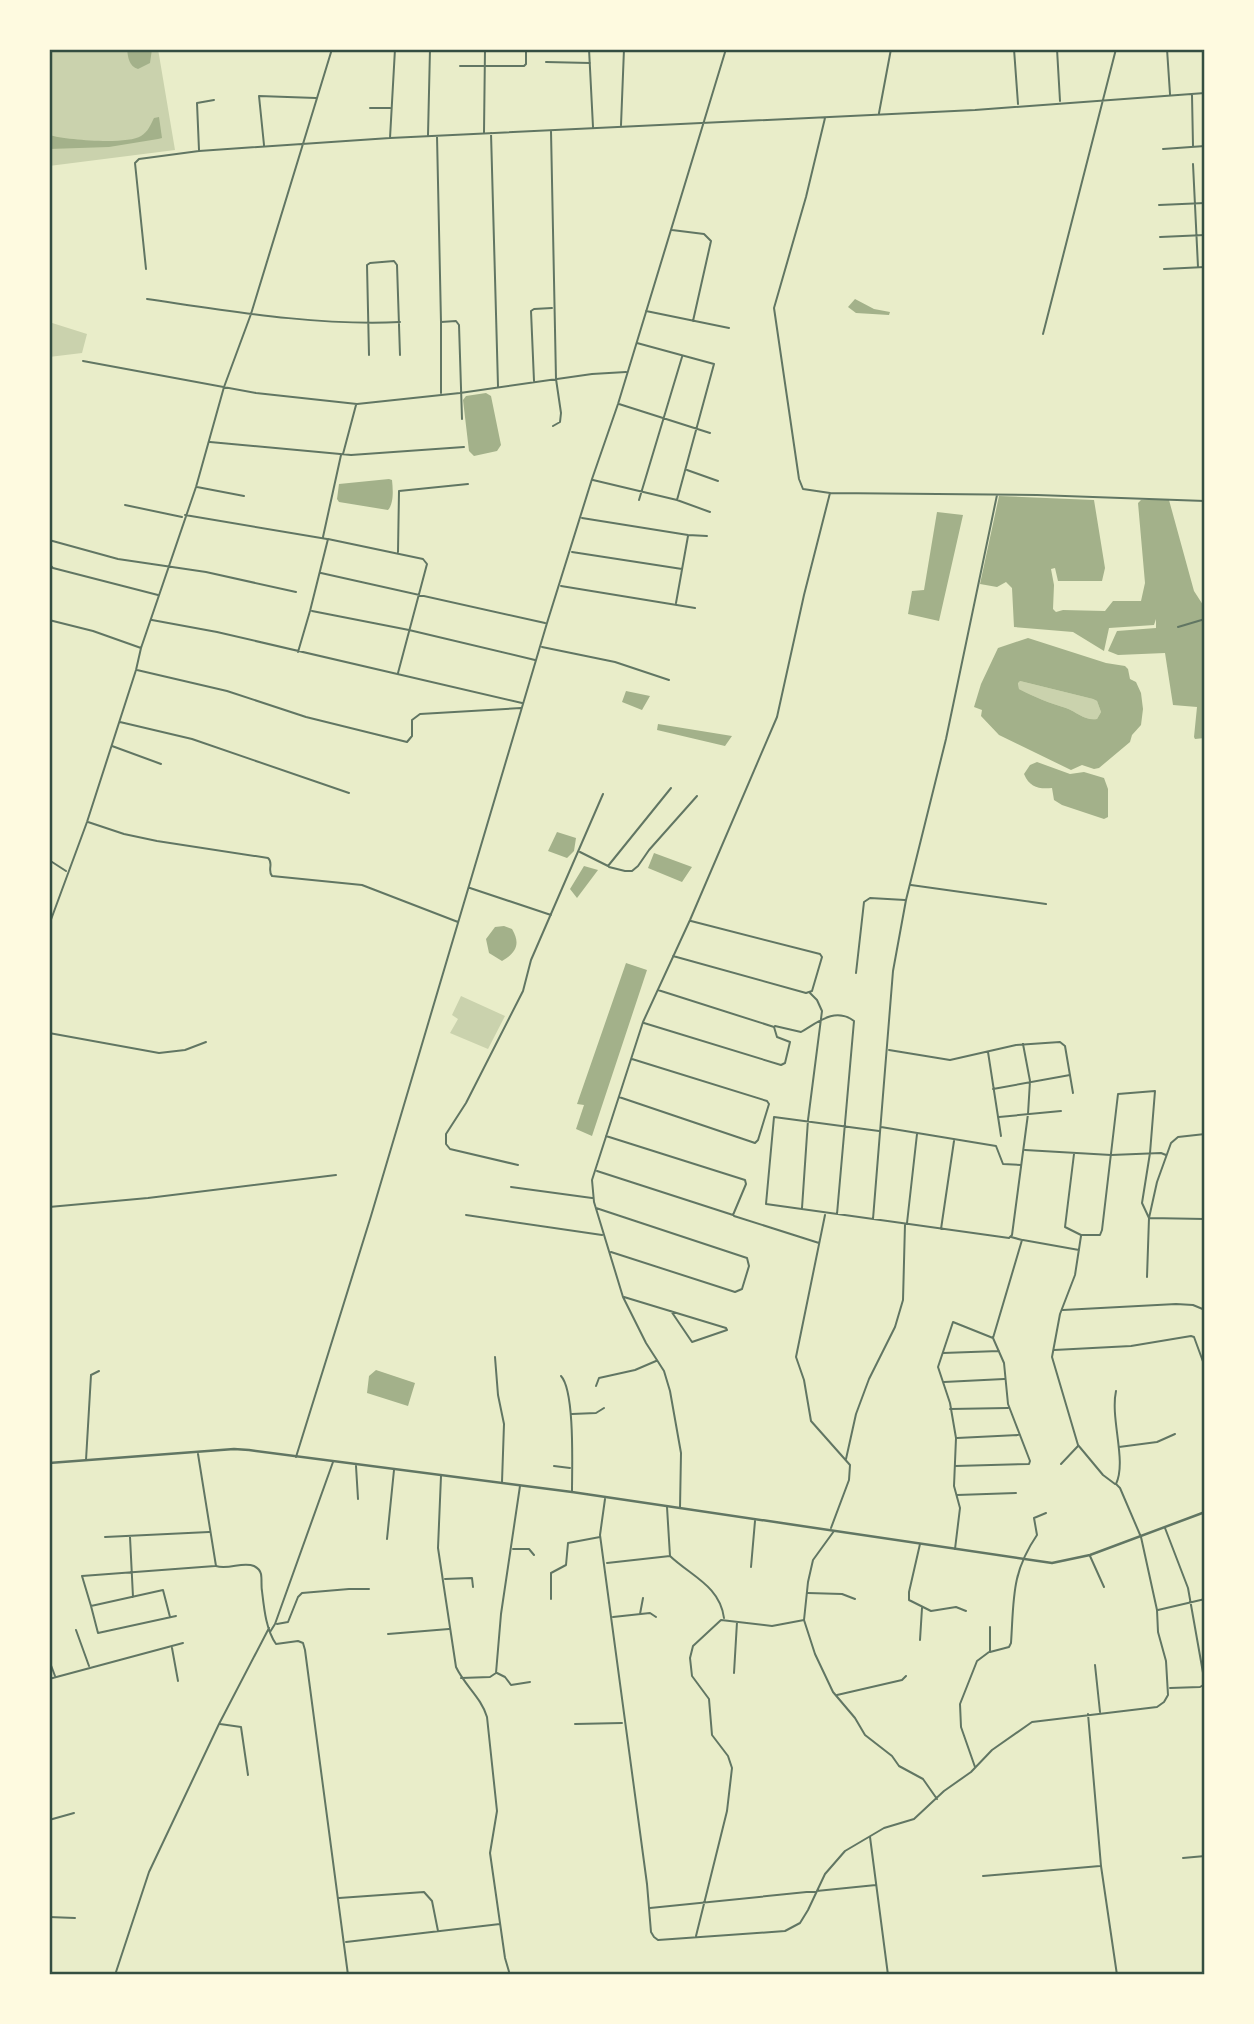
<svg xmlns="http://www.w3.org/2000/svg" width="1254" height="2024" viewBox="0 0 1254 2024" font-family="Commissioner,sans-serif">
<rect width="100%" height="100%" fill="#e9edc9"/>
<path fill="#cad2ad" d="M49,49H158L175,150L49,166Z
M49,322L87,334L82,353L49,357Z
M1020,681L1093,699L1097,701L1101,712L1097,719C1085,721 1077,712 1066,708C1049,703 1035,697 1019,689L1018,682Z
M461,996L505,1016L488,1049L450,1033L458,1019L452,1015Z"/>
<path fill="#a3b18a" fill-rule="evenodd" d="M127,49H152L150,63L138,69C129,66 128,58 127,49Z
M159,117L162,138L158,139L109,147L49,149V135C66,140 127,145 141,136C148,132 151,124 154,118Z
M855,299L874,309L890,312L889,315L856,313L848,307Z
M486,393L491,396L501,445L497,451L474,456L469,451L463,400L466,396Z
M389,479L392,480C393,490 394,503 388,510L339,502L337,499L339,484Z
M999,496L1094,500L1105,568L1102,581H1058L1055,568L1051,569L1054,585L1053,609L1056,612L1063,610L1105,611L1113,601H1141L1145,583L1138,503L1141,500H1169L1194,591L1205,608V738L1195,739L1194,737L1197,707L1173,705L1165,653L1118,655L1108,651L1117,631L1156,628V619L1154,625L1109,628L1104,651L1073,632L1014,627L1012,588L1006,582L997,587L980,584Z
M937,512L963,515L939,621L908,614L912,591L924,590Z
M1028,638L1106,663L1125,666L1128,669L1130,679L1136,682L1141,693L1143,709L1141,725L1132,735L1130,742L1099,768L1094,769L1082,765L1071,770L999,735L981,716L982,710L974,707L981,684L998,648ZM1020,681L1093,699L1097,701L1101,712L1097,719C1085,721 1077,712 1066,708C1049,703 1035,697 1019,689L1018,683Z
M626,691L650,696L642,710L622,702Z
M658,724L732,736L725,746L657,730Z
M1037,762L1070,774L1084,772L1104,778L1108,789V817L1104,819L1062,805L1054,800L1052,788C1039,789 1030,788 1024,774L1030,765Z
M557,832L576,838L574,851L567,858L548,851Z
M654,853L692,867L682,882L648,868Z
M584,866L598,870L577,898L570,889Z
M504,926L512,929C521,944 516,953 502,961L489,953L486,939L495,927Z
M626,963L647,970L592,1136L576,1129L584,1105L577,1104Z
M376,1370L415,1383L408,1406L367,1393L369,1376Z"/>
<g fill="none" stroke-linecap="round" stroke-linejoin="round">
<path stroke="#617663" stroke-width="2" d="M589,49L593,127
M1014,49L1018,104
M1057,49L1060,101
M1167,49L1170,94
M546,62L590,63
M460,66H524L526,64V49
M1192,95L1193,146
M370,108H390
M879,113L891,49
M825,118L806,197L774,308L799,479L803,489L830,493L1037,495L1205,501
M621,125L624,49
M551,131L556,379L561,413L560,422L553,426
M484,132L485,49
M491,133L498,386
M428,135L430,49
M437,136L441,322L456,321L459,325L462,419
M390,138L395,49
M264,145L259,96L316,98
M1163,149L1205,146
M199,150L197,103L214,100
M1193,164L1198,267
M1159,205L1205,203
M672,230L704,234L711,241L693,321
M1160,237L1205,235
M146,269L135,163L139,159L199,151L390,138L975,110L1205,93
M1164,269L1205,267
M147,299C230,311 316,326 400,322
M646,311L729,328
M441,322V393
M1043,334L1116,49
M637,343L714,364L677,500
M369,355L367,265L370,263L394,261L397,265L400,355
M83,361L256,393L357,404L460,393L592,374L626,372
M534,381L531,311L534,309L552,308
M619,404L710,433
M210,442L351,455L464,447
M343,454L356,405
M687,470L718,481
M593,480L677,500L710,512
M197,487L244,496
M639,500L682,357
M125,505L182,517
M185,515L327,539
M582,518L688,535L707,536
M323,537L341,455
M49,540L118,559L206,572L296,592
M49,541V557
M398,552L399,491L468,484
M572,552L682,569
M49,564L53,568L158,595
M321,573L545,623
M561,586L695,608
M676,603L688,536
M312,611L409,630L535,660
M49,620L93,631L141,648
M152,620L217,632L522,703
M1178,627L1205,619
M542,647L615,662L669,680
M298,652L310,611L328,539L423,559L427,564L398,673
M137,670L227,691L306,717L407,742L412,736V720L420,714L521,708
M120,722L192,739L349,793
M112,746L161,764
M88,822L124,834L157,841L268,858C274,863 267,870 272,876L362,885L458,922
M580,852L608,866L671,788
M49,860L66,871
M609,867L625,871H632L638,866L649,850L697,796
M911,885L1046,904
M470,888L551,915
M49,925L87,822L136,670L141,648L196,487L224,387L251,314L332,49
M673,956L806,993L812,991L822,957L820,954L691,921
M856,973L864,902L870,898L905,900
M644,1023L781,1065L785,1063L790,1042L777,1037L774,1027L658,990
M775,1026L801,1032C818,1022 835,1007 854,1021L837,1214
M49,1033L159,1053L185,1050L206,1042
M889,1050L950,1060L1016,1045L1060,1042L1065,1046L1073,1093
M988,1052L1001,1136
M993,1089L1070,1075
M619,1097L755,1143L758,1140L769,1104L767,1101L632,1059
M999,1117L1061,1111
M881,1127L996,1146L1003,1164L1021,1165
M879,1131L774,1117L766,1204L1009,1238L1012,1235L1028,1114L1030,1081L1023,1044
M1025,1150L1111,1155L1161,1153L1166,1155
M1074,1154L1065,1227L1081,1235H1100L1102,1230L1118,1094L1155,1091L1150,1153L1142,1203L1149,1218L1205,1219
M518,1165L450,1149L446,1144V1134L466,1103L523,991L531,960L603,794
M597,1171L733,1215L746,1184L745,1180L606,1136
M511,1187L592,1198
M49,1207L148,1198L336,1175
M596,1208L747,1258L749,1266L742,1289L735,1292L611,1252
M802,1208L808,1120L822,1011L817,1000L810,993
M466,1215L602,1235
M825,1215L796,1357L804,1380L811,1421L850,1465L849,1480L831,1528
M734,1216L819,1243
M873,1219L893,971L906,900L946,739L997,495
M907,1223L917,1134
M941,1229L954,1141
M1081,1236L1075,1275L1060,1314L1052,1357L1078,1445L1103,1475L1115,1484
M1023,1240L1079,1250
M1147,1277L1149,1218L1157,1182L1171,1143L1178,1137L1205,1134
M624,1297L726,1328L727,1330L692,1342L671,1311
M1063,1310L1176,1304L1193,1305L1205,1310
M993,1338L1022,1240L1011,1237
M1054,1350L1131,1346L1191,1336L1194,1337L1205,1367
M943,1353L999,1351
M495,1357L498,1395L504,1424L502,1482
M561,1376C575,1391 572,1468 572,1491
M944,1382L1004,1379
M596,1386L599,1378L635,1370L656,1361
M950,1409L1008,1408
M572,1414L596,1413L604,1408
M957,1438L1018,1435
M1119,1447L1157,1442L1175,1434
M198,1454L216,1566C229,1570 243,1561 254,1566C258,1568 260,1570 261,1574C262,1579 261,1586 262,1591C264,1608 266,1630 276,1644L298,1641L303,1643L305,1650L348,1975
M296,1457L371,1216L547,623L592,479L618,404L726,49
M846,1459L856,1414L869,1379L895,1327L903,1300L905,1224
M86,1460L91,1375L99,1371
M1061,1464L1078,1446
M356,1466L358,1499
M554,1466L570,1468
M955,1466L1029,1464L1030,1461L1008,1404L1004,1363L993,1338L953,1322L938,1367L950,1403L956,1438L954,1486L960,1508L955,1549
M441,1476L438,1548L456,1667C465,1686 481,1697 487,1717L497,1811L490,1853L505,1958L510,1975
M957,1495L1016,1493
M605,1499L600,1535L647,1884L651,1932L654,1937L658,1940L785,1931L800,1923L808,1910L825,1874L845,1851L884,1828L914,1819L944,1791L971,1772L992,1750L1032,1722L1157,1707L1164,1702L1168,1695L1166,1661L1158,1632L1157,1610L1141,1537L1120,1488L1116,1484C1127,1461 1110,1419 1116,1391
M667,1507L670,1556C691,1576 720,1586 724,1618
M680,1508L681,1453L670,1391L664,1371L646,1343L623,1297L594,1202L592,1180L643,1022L690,920L777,717L804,595L830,493
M1165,1528L1188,1588L1205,1684L1200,1687L1170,1688
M834,1531L813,1560L808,1582L804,1620L815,1654L833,1692L855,1718L865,1735L892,1756L899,1766L923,1779L937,1799
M105,1537L209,1532
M130,1537L133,1597
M387,1539L394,1470
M920,1544L909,1592V1600L931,1611L956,1607L966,1611
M513,1549H529L534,1555
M1090,1556L1104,1587
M607,1563L670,1556
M751,1567L755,1521
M445,1579L472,1578L473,1587
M808,1593L842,1594L855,1599
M551,1599V1573L566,1565L568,1543L600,1537
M91,1606L82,1576L215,1566
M1158,1610L1205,1599
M640,1614L643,1598
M170,1617L163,1590L91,1606L98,1633L176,1616
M613,1617L650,1613L656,1617
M277,1624L288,1622L298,1597L302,1593L349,1589H369
M990,1627V1652L1009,1647L1011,1643C1014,1599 1011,1573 1037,1535L1034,1518L1046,1513
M76,1630L89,1666
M270,1632L275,1624L333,1462
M388,1634L449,1629
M920,1640L922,1608
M172,1648L178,1681
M49,1660L55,1676
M1095,1665L1100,1712
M497,1673L505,1677L511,1685L530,1682
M734,1673L737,1622
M461,1678L490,1677L496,1673L501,1614L520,1486
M49,1679L183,1643
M837,1695L902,1680L906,1676
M1088,1714L1101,1866L1117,1975
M220,1724L241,1727L248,1775
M575,1724L622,1723
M975,1767L961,1727L960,1704L977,1661L989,1652
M49,1820L74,1813
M870,1837L888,1975
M1183,1858L1205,1856
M983,1876L1100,1866
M339,1898L424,1892L432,1901L438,1931
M650,1908L876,1885
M49,1917L75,1918
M696,1936L727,1811L732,1768L728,1756L712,1735L709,1699L692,1676L690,1658L693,1646L721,1620L772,1626L804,1620
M346,1942L500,1924
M115,1975L149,1872L219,1724L269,1628"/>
<path stroke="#617663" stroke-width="2.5" d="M49,1463L234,1449L249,1450L572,1492L1052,1563L1090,1555L1205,1512"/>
</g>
<rect width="1254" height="2024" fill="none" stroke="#fefae0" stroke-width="102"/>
<rect x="51" y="51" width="1152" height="1922" fill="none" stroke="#344e41" stroke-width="2.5"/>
</svg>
